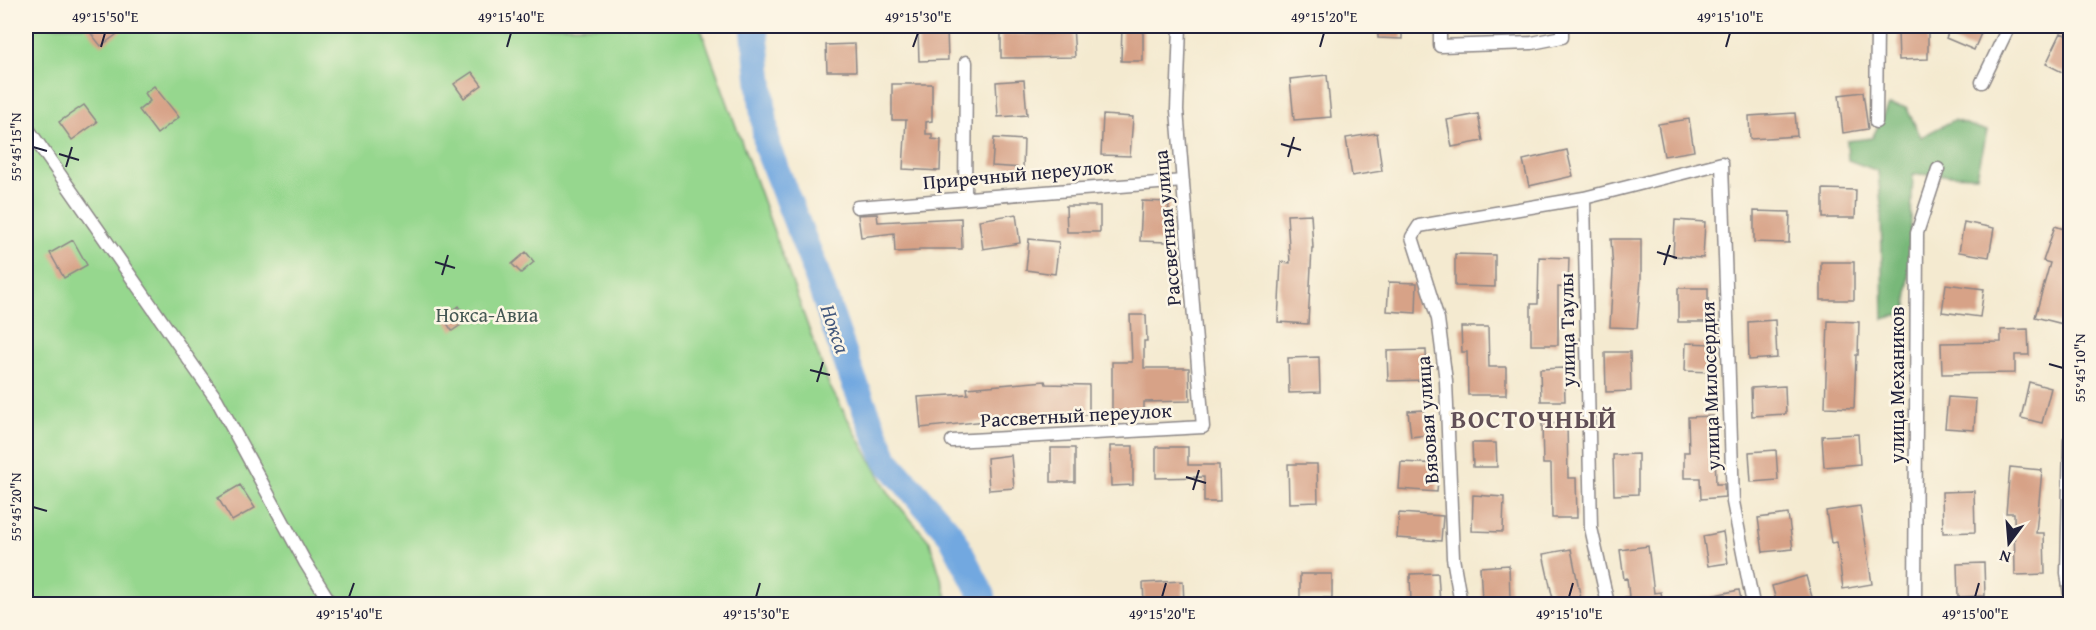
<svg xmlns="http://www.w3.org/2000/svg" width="2096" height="630" viewBox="0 0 2096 630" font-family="'Gentium Book Plus',serif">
<rect width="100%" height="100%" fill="#fcf5e5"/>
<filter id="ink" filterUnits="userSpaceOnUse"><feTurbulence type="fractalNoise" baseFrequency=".0167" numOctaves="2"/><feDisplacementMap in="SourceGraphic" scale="12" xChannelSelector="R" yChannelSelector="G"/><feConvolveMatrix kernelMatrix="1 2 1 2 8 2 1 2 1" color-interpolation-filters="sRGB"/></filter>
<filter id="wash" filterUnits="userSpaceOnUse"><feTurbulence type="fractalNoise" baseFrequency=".008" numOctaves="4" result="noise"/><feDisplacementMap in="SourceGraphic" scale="24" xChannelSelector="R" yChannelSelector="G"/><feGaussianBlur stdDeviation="1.35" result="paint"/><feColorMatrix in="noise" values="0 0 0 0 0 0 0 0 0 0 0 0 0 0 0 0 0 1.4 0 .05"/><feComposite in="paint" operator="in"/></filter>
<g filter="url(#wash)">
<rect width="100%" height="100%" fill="#f4ead0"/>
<path fill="#96d78e" stroke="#5c7c64" stroke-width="1.5" d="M26,26H700L829,385L890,495L930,542L949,604H26Z"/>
<path fill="#78b879" stroke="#4d6d5a" stroke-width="1.5" d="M1889,105L1906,107L1921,137L1954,120L1987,131L1977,176L1913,174L1907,313L1883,319L1881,205L1878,171L1848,160L1847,141L1872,138Z"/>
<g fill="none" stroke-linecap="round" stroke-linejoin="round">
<path stroke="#72a8e0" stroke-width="27" d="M754,26L767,147L812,261L851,374L886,460L951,535L982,595L984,604"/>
</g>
<g id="blocks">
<path fill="#d7a287" d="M85,26H128L101,46Z
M1052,26H1073L1075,57L1001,58V34H1052Z
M1122,26H1143V61H1121Z
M1378,26H1402V39L1378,38Z
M1951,26H1984L1974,50L1946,38Z
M947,29L948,60L919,61L918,31Z
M1928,31V59L1899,60L1898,32Z
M2061,33L2070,37V76L2046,64Z
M855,44L856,71H827L826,45Z
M472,72L482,85L464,98L454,84Z
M1327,75L1331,117L1294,120L1290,79Z
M1024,80L1027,115L998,117L996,82Z
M892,84H932V121L926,122V134H932V139L941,140L940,171L903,169L906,120H892Z
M154,86L179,117L157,134L139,110L150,101L145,93Z
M1863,92L1868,129L1843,133L1839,95Z
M84,105L97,122L72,140L59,122Z
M1795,113L1797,136L1750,139L1749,116Z
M1478,114L1483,141L1452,147L1447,120Z
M1103,115L1133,117L1130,156L1101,155Z
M1689,119L1694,151L1664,156L1658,124Z
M1377,133L1382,171L1352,176L1346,138Z
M994,138L1024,140L1023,168L992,166Z
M1567,150L1573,176L1529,186L1523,160Z
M1823,189L1856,190L1855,218H1823Z
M1142,201L1169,202L1167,242L1140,241Z
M1066,206H1100V232H1067Z
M1754,211L1790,212L1789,243L1754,242Z
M877,214L878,222L961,218L962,249H919V251L895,252L894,233L861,237L858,215Z
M1016,214L1020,243L983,249L979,220Z
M1311,214L1313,248H1312L1308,324L1278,322L1281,262L1290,263L1287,215Z
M1675,220L1705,222L1703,258L1673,256Z
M1964,222L1994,228L1989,257L1959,252Z
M2055,226L2070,231V298L2063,324L2035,317L2050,263L2043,261Z
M1029,239L1059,242L1055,274L1026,270Z
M1611,239H1641V279L1637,328L1610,327L1613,271Z
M73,240L87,265L64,278L50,253Z
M526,252L534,262L521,273L512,264Z
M1455,254L1495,255V287L1455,286Z
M1539,257L1569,258L1568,288L1558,287V345H1531V304H1538Z
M1821,262H1854V300H1821Z
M1389,282L1417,283L1416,313L1387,311Z
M1946,284L1984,289L1980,317L1942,312Z
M1678,288H1708V322H1678Z
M459,306L468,320L452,331L443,317Z
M1130,315H1146L1147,341H1144V368H1189L1190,401L1144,402V411H1112V362H1132Z
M1775,320L1777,358L1749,360L1748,322Z
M1828,321L1859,322L1858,355H1856L1854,408L1825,407Z
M1461,327H1488L1489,367H1506V395H1468L1467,352H1462Z
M2028,329L2029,355H2015V373L1942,374L1941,343L2001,342V330Z
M1686,343L1713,344L1712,372L1685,371Z
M1426,350L1427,380L1388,381L1387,351Z
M1605,352H1630L1631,391L1606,392Z
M1319,357L1320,392L1289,393L1288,358Z
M1564,368L1565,401H1541L1540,369Z
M1045,381L1046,384L1089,385V415H1060V413L921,428L918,397L968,394L967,388Z
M2029,382L2051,388L2042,423L2021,418Z
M1785,386L1786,414L1752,416L1751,388Z
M1948,397L1976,399L1974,430L1945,428Z
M1424,410L1427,435L1411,437L1408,411Z
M1714,416L1716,484H1724L1725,497L1701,499L1700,478H1684V452H1689L1688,417Z
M1567,423L1568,478H1576L1577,518H1552L1551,464H1543L1542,424Z
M1858,434L1860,464L1824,467L1822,436Z
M1472,443H1496L1497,467H1473Z
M1110,446H1133V485L1111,486Z
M1156,447H1188V465H1219L1220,502H1204V477L1156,478Z
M1051,448H1075V482H1051Z
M1776,450L1778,480L1751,482L1749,452Z
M1638,454V494L1614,495L1613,455Z
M1011,455L1014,488L989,490L987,458Z
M1401,462L1439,464L1437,492L1399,489Z
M1288,464H1317L1318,502L1289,503Z
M2010,467L2042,470L2036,533H2044L2045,574L2015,575L2014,513H2006Z
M240,485L255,508L232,521L218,498Z
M1974,491L1975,532L1943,533L1942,492Z
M1473,495L1504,497L1503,532L1472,531Z
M1860,506L1872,584L1843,589L1837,542L1831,543L1826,511Z
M1399,513L1443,516L1441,541L1397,538Z
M1788,514L1793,549L1763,552L1758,518Z
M1723,532L1728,563L1708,566L1703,536Z
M1648,546L1654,593L1661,592L1663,604H1626L1625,597H1629L1627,578L1624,579L1620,550Z
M1571,549L1582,604H1554L1543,554Z
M1984,563L1985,596L1958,597L1957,564Z
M1509,565L1510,597L1482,599L1480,567Z
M1438,573L1440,604H1411L1410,574Z
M1300,574H1332V598H1300Z
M1806,576L1814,604H1777L1772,586Z
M1183,581L1184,604H1144L1143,583Z
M1739,590L1742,604H1696V599Z"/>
</g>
</g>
<g filter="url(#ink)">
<use href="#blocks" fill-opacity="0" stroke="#8b8686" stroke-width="1.5"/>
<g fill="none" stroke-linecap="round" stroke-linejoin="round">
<defs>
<path id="minor" d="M1440,26V46L1532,43L1562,37V26
M1982,82L2009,26
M1876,122L1877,26
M26,126L217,400L305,562L331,604
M965,198L966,62
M1584,198L1591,528L1608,604
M857,207L1183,181
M2070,440L2067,573L2070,595
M952,441L1203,427L1177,110L1180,26
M1461,604L1453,558L1446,381L1438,319L1412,237L1419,226L1584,198L1722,163L1733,502L1753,604
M1915,604L1917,233L1938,169"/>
</defs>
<use href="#minor" stroke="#8b8686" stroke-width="15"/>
<use href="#minor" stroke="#fff" stroke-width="12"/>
</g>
</g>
<path fill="none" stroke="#22223b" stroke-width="2" d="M101,47L105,33M507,47L511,33M913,47L918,33M1320,47L1324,33M1726,47L1730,33M1281,144L1301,150M33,147L47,151M59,154L79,160M1288,157L1294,137M66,167L72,147M1657,252L1677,258M435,262L455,268M1664,265L1670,245M442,275L448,255M2049,364L2063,368M810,370L830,375M817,382L823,362M1186,477L1206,483M1193,490L1199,470M33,507L47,511M349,597L354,583M756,597L760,583M1162,597L1166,583M1569,597L1573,583M1975,597L1979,583"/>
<g text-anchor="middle" stroke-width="5" stroke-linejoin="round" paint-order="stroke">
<g font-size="20" fill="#22223b" stroke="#fcf5e5">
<text transform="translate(1018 174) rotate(-5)" y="7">Приречный переулок</text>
<text transform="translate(1167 228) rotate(-95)" y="7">Рассветная улица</text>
<text transform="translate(1567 330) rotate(-91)" y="7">улица Таулы</text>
<text transform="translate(1897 385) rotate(-90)" y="7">улица Механиков</text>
<text transform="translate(1710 386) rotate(-92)" y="7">улица Милосердия</text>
<text transform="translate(1076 415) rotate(-3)" y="7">Рассветный переулок</text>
<text transform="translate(1427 420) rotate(-94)" y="7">Вязовая улица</text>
</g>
<g font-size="20" fill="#455854" stroke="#fcf5e5">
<text x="487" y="322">Нокса-Авиа</text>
</g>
<g font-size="21" font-style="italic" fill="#42587d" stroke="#fcf5e5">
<text transform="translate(835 329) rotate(71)" y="7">Нокса</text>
</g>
<g font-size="26" font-weight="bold" letter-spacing="1.5" fill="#614f56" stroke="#fcf5e5">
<text x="1534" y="428">ВОСТОЧНЫЙ</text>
</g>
</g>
<rect width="2096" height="630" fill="none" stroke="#fcf5e5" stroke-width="66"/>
<g transform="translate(2009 543) rotate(196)" stroke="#fcf5e5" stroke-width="4.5" paint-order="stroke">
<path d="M0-4.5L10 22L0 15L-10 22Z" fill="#22223b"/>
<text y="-9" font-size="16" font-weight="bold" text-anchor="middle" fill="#22223b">N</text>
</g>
<rect x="33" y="33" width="2030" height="564" fill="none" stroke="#22223b" stroke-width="2"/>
<g font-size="15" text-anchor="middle" fill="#22223b">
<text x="105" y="22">49°15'50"E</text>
<text x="511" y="22">49°15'40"E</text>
<text x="918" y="22">49°15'30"E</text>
<text x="1324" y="22">49°15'20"E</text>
<text x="1730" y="22">49°15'10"E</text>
<text transform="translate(16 147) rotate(-90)" y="5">55°45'15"N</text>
<text transform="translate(2080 368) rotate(-90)" y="5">55°45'10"N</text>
<text transform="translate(16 507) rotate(-90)" y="5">55°45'20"N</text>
<text x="349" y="619">49°15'40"E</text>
<text x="756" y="619">49°15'30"E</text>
<text x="1162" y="619">49°15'20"E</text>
<text x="1569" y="619">49°15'10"E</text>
<text x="1975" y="619">49°15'00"E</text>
</g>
</svg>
